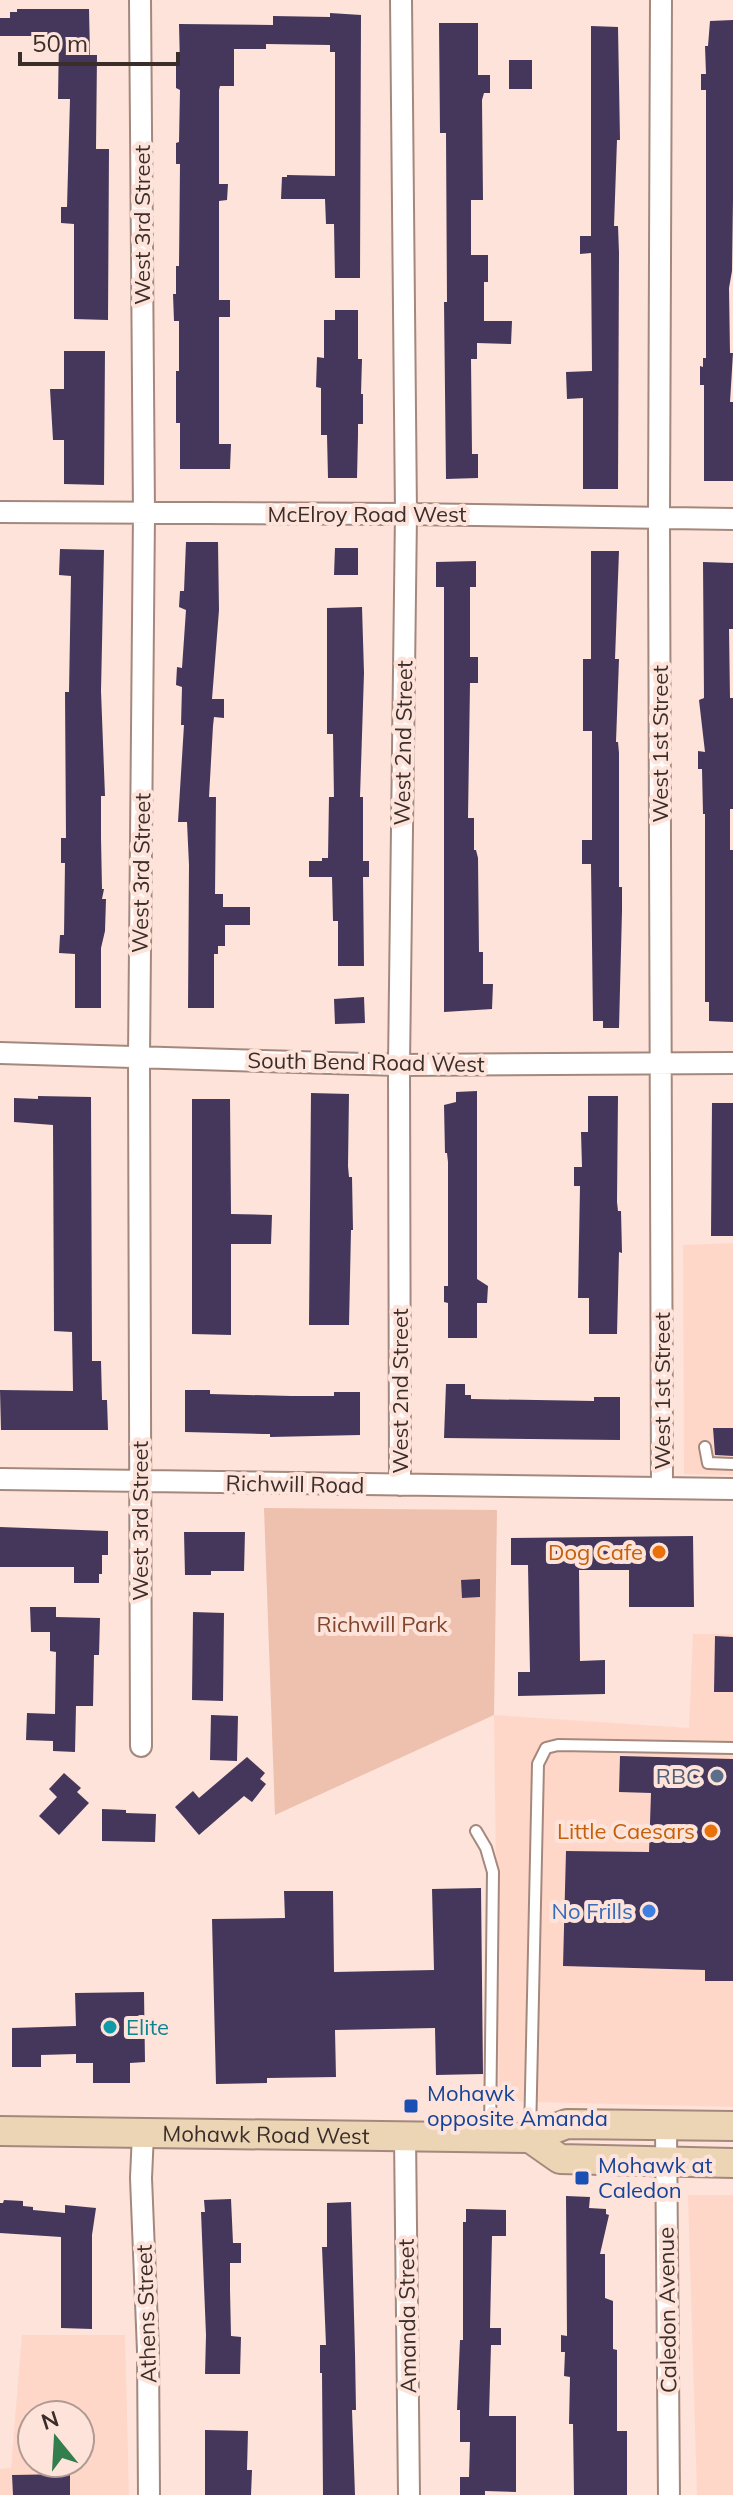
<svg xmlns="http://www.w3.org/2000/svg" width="733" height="2495" viewBox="0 0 733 2495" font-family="Mulish,sans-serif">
<rect width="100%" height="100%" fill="#fde3d9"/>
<path fill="#ffd7c8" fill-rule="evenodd" d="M733,1243V1475L684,1474L683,1245Z
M693,1634H733V2107L499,2101L494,1715L689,1728Z
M688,2195H733V2495H697Z
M22,2335H125L129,2495H0V2469L11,2468ZM32,2415H80V2463H32Z"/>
<path fill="#eec0ae" d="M264,1508L497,1510L494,1715L275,1815Z"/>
<path fill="#44375b" d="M17,9H89L90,55H97L96,149H109L108,320L74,319V224L61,223V207H67L70,99H58L59,36H0V18H10V12H17Z
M330,13L361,15L360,278H335L334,224H326L325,199H281L282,177H287V175L335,176V52H330V45L266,44V49H234V86H220L219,90V184H228L227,200L219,201V300H230V317H219V444H231L230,469H180V423H176V371H179V321H174L173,294H176V266H179L180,164H176V143L179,142L180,90L176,88V66L180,65L179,24L273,25V16L330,17Z
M733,20V199L732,271L729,288L730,353H733L730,402H733V481H704V385H700V366L703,367V358H706V90H701V74H706L705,46H708L710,21Z
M439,23H478V75H490V93H484L482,100L483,200H471V255H488V282H484V321H512L511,344L477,343V359H471L472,454H478V478L446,479L444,302H447L446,133H440Z
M591,26L618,27L620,140H617L614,226H618L619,253L618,489H583V398L567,399L566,372L592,371L591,253L580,254V236H591Z
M509,60H532V89H509Z
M335,310H358V359H362L361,394H363V424H358V435L357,478H328L327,435H321V388L316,387L317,357L324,358V320H335Z
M64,351H105L104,485L64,484V440H53L50,389H64Z
M186,542H218L219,610L212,699H224V718L214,717L213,726L209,797H216L215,894H223V907H250V925H225V946H218V954H214V1008H188L189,865L187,822H178L184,725H181L182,687L176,685L177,667L182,668L186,610L179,607L180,591H184Z
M335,548H358V575H334Z
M60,549L104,550L101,691L105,796H101V838L102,889H104L102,899H106L105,931L101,948V1008H75V954L59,953L60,935H64L65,863H61V838H66L65,692H69L71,576L59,575Z
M591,551H619L615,659H619L616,742H618L619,753V887H622V911L619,1028H603V1021H593L591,864H582V840H592V731H583V659H591Z
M476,561V587H470V657H478V683H470L468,818H474V850H476L478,858L479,952H483V984H493L492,1009L444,1012V587H436V562Z
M703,562L733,563V629H729L730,698H733V809H730V850H733V1022L709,1021V1002H705V814H703L702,769H698V751L705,752L699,700L704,698Z
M362,607L364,673L360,797H363V861H369V877H363L364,966H338V921H333L332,877H309V861H322V858H328L329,797H334L333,734H327V608Z
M364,997L365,1023L335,1024L334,999Z
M477,1091V1279L488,1286L487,1303H477V1338H448V1303L444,1302V1286H448V1162L447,1153H445L444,1105L456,1102V1092Z
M311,1093L349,1094L348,1166L349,1177H352L353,1230H351L349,1325H309Z
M38,1096L91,1097L92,1361H101L102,1400H107L108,1430H1L0,1390L73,1391L72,1332L54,1331L53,1125L14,1122V1098L38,1099Z
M588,1096H618L617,1202L618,1211H621L622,1253L619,1252L617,1334H589V1298H578L580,1186H574V1167H582L581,1132H588Z
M192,1099H230L231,1214L272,1215L271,1244H231V1335L192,1334Z
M712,1103H733V1236H711Z
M446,1384H465V1395H471V1399L594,1401V1397H620V1440L444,1438Z
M185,1390H210V1394L291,1396H334V1392H360V1435L270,1437V1434H263L185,1432Z
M713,1428H733V1456L715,1455Z
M0,1527L108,1531V1555H102V1574H99V1583H74V1567H0Z
M184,1532H245L244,1571H211V1575H185Z
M693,1536L694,1607H629V1570H579L580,1661L605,1660V1694L518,1696V1672H530L528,1565H511V1538Z
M480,1579V1597L462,1598L461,1580Z
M30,1607H56V1617L100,1618L99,1655H94L93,1706H76L75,1752L53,1751V1741L26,1740L27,1713L55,1714L56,1652L50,1651V1632H31Z
M193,1612L224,1613L223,1701L192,1700Z
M715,1636L733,1637V1692H714Z
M211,1715L238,1716L237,1761L210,1760Z
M620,1756L733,1759V1981H705V1970L563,1966L566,1851L649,1852L651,1793L619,1792Z
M247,1757L265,1773L260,1779L266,1784L252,1802L244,1796L199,1835L175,1807L193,1791L199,1798Z
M64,1773L81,1788L77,1792L89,1803L59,1835L39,1816L57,1797L49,1789Z
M102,1809L126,1810V1813L156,1814L155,1842L102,1841Z
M481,1888L483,2074L436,2075L435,2028L335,2030L336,2077L267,2078V2083L216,2084L212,1919L285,1918L284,1891H333L334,1972L434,1970L432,1889Z
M144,1992L145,2062L130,2063V2083H93V2063H76V2054L41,2055V2067H12V2028L76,2026L75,1993Z
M566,2196L590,2197L589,2208L606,2209V2214L609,2215L600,2254H605V2298L613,2301V2349L617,2350V2431H627V2495H574L573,2424H569L570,2377L564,2376L565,2352H561V2335L567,2336Z
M231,2199L233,2243H241V2263H230V2290L231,2336L241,2337L240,2374H205L206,2335L201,2212H205L204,2200Z
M4,2200L23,2201V2206L33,2207V2210L65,2213V2205L96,2208L92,2235V2329L61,2328V2237L0,2233V2203H3Z
M351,2202L355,2353L356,2410H352L355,2495H323L322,2373H320V2345H326L322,2247H327V2203Z
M466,2209L506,2210V2236H492L490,2328H501V2345H491L489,2416H516V2492L485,2491V2495H460V2477H469L470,2442H460V2410H457L460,2340H463V2222H466Z
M205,2430L248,2431L247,2470H252L251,2495H205Z
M70,2474V2495H13L12,2475Z"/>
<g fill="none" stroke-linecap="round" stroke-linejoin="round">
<defs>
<path id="lane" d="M705,1447L708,1463L733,1464
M476,1831L486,1848L493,1872L490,2135
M530,2136L538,1764L546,1748L558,1745L733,1748"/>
<path id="street" d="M140,0L144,513L139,1058L141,1746
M661,0L659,518L662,1487
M0,512L406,514L733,519
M0,1053L399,1065L733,1063
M0,1479L733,1489
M400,1485L399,1065L406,514L401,0
M666,2126L669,2495
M143,2133L141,2178L148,2351L149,2495
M405,2136L409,2495"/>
<g id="secondary">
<path id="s1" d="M0,2131L530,2138L567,2124L733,2126"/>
<path d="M530,2138L560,2159L733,2163"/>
</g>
</defs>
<use href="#lane" stroke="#a5887d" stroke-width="14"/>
<use href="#street" stroke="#a5887d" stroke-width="24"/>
<use href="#secondary" stroke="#a5887d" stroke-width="32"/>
<use href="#lane" stroke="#fff" stroke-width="10"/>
<use href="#street" stroke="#fff" stroke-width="20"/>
<use href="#secondary" stroke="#ecd5b5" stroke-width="28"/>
</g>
<g fill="#e8710a" stroke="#fde3d9" stroke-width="3">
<circle cx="659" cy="1552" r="8"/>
<circle cx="711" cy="1831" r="8"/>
</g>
<circle fill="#5c6f8a" stroke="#fde3d9" stroke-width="3" cx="717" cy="1776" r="8"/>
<circle fill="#3f7fe0" stroke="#fde3d9" stroke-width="3" cx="649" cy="1911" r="8"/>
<circle fill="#0f9aa8" stroke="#fde3d9" stroke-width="3" cx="110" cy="2027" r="8"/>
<g fill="#1a4fb4" stroke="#fde3d9" stroke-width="3">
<rect x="403" y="2098" width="16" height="16" rx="4"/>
<rect x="574" y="2170" width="16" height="16" rx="4"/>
</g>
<g text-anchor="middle" stroke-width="8" stroke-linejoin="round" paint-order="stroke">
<g font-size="22" fill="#3b2e2a" stroke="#fde3d9">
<text transform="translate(142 225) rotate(-90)" y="8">West 3rd Street</text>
<text x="367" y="522">McElroy Road West</text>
<text transform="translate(403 743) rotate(-89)" y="8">West 2nd Street</text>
<text transform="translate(660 744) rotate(-90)" y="8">West 1st Street</text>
<text transform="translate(141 873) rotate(-89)" y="8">West 3rd Street</text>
<text transform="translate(366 1062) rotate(1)" y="8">South Bend Road West</text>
<text transform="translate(400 1391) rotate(-90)" y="8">West 2nd Street</text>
<text transform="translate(662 1391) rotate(-90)" y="8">West 1st Street</text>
<text transform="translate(295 1484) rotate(1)" y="8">Richwill Road</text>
<text transform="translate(140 1521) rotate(-90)" y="8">West 3rd Street</text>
<text dy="8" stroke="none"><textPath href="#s1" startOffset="266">Mohawk Road West</textPath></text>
<text transform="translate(667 2310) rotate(-91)" y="8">Caledon Avenue</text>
<text transform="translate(146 2314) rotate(-92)" y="8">Athens Street</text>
<text transform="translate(407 2316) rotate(-91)" y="8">Amanda Street</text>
</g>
<g font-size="22" fill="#c56008" stroke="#fde3d9" text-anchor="end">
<text x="643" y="1560">Dog Cafe</text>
<text x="695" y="1839">Little Caesars</text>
</g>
<g font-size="22" fill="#81452c" stroke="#fde3d9">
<text x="382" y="1632">Richwill Park</text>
</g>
<g font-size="22" fill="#4e5e75" stroke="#fde3d9" text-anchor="end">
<text x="701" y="1784">RBC</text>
</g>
<g font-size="22" fill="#366cbe" stroke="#fde3d9" text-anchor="end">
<text x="633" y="1919">No Frills</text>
</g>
<g font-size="22" fill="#0d838f" stroke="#fde3d9" text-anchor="start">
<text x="126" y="2035">Elite</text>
</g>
<g font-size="22" fill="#164399" stroke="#fde3d9" text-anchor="start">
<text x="427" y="2101">Mohawk<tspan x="427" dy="25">opposite Amanda</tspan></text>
<text x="598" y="2173">Mohawk at<tspan x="598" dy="25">Caledon</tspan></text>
</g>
</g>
<g transform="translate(56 2439) rotate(342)"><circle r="38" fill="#fde3d9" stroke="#af9b93" stroke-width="2"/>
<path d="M0-6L14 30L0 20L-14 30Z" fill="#327e4d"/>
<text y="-12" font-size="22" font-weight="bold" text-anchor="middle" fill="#3b2e2a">N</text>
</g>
<path d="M20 52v12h158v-12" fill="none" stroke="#3b2e2a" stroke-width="4"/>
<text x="32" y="52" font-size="24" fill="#3b2e2a" stroke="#fde3d9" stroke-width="6" paint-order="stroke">50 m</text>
</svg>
